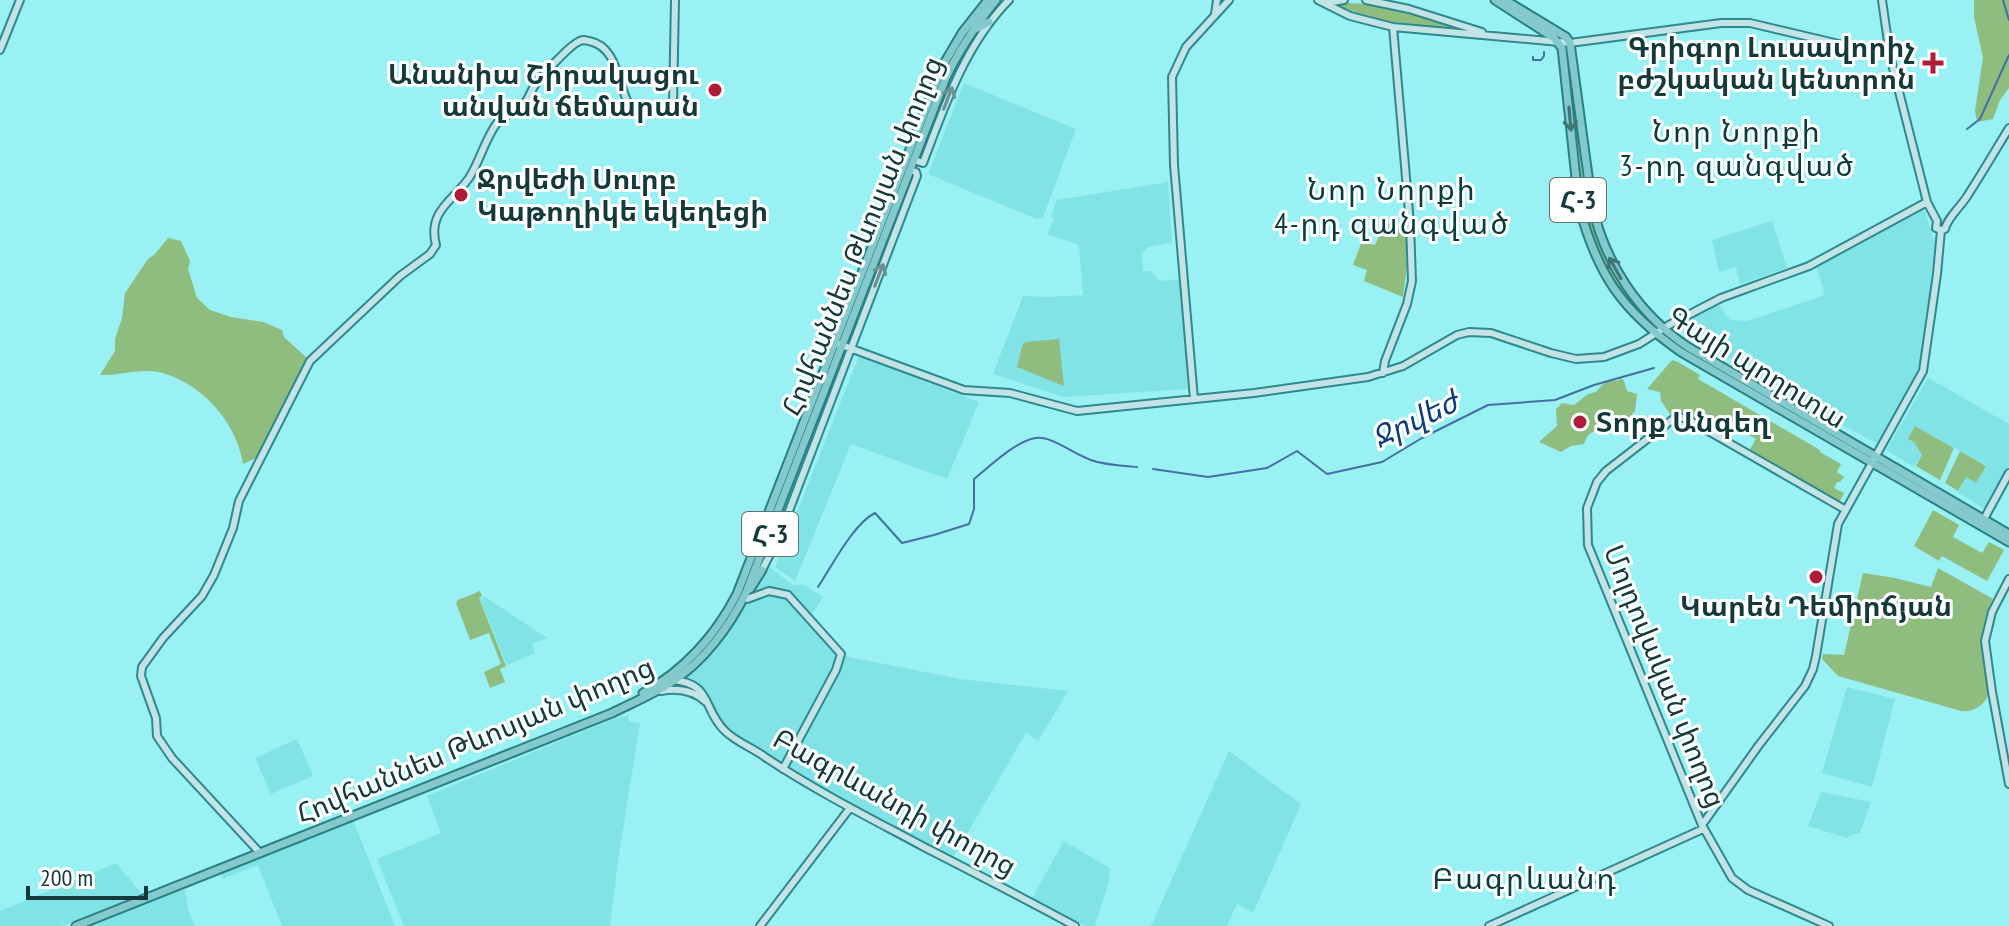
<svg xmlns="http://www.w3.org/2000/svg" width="2009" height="926" viewBox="0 0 2009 926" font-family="'PT Sans Narrow','Noto Sans Armenian',sans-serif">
<rect width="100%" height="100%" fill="#99f1f3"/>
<path fill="#81e3e6" d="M964,83L1076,129L1043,217L1037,219L928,174Z
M1168,182L1172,243L1148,247L1142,253L1143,271H1151L1160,281L1180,279L1188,389L1064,397L993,374L1023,296L1047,297L1083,295L1079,245L1047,234L1054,218L1051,216L1057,200Z
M1924,209L1937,248L1920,373L1916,375L1878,444L1791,398L1787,392L1721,354L1711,351L1673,325L1718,304L1730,320L1747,321L1825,295L1816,265L1916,210Z
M1772,221L1787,268L1740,284L1736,267L1719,272L1712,240Z
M859,356L979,402L947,479L851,444L795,581L775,567Z
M1928,378L2009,424V466L1985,509L1958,492L1966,477L1986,465L1915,426L1914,442L1922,455L1914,467L1886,450Z
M768,566L793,585H804L823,597L811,616L844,656L960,679L1068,691L1038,741L1026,733L957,851L952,857L857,809L728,734L721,725L703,689L682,677L714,645Z
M485,597L547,638L532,644L535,653L507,665L480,599Z
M1847,687L1895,699L1872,787L1822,773Z
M629,715V722L640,723L618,861L610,926H404L377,859L441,833L427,796L613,719Z
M297,739L313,776L271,794L255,758Z
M1229,751L1301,804L1253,913L1237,904L1227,926H1151Z
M1821,792L1871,802L1860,833L1850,835L1847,838L1808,826Z
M353,820L395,926H282L258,865L223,879L220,873Z
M1064,841L1111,869L1108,875L1110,878L1095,926H1085L1032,898Z
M116,863L142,894L62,926H0V911Z
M180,888L185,890L188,910L195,926H86Z"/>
<path fill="#8ebd7f" d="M1974,0H2009V88L2000,100L1993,119L1977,122L1975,111L1983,58L1974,17Z
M1345,3C1385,3 1423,17 1460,28V30L1370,19L1335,4Z
M1569,70H1572C1579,139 1578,221 1619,281C1629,297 1643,310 1654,324L1652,327C1639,312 1622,297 1611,280C1574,216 1575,141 1569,70Z
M1385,222L1406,229L1407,266L1403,297L1364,281L1367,270L1353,265L1362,241L1375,245Z
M168,238L181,241L190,261L188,269L197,298L210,310L231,317L263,322L282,330L284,337L308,359L261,452L254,459L243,464C237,423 202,384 163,373C142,367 120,376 100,375L115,351V339L122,318L125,293L148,259L155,254Z
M1059,339L1064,386L1017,367L1022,346L1025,342Z
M1672,360L1678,362L1700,375L1698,379L1820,450V452L1841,464L1837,472L1844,477L1840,482H1837L1834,488L1844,493L1839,503L1749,451L1756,439L1745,433L1746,430L1730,421L1724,433L1719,430L1717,433L1688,415L1670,414L1661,401L1660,392L1647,389Z
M1621,378L1624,381L1627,391L1637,394L1635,411L1617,432C1601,429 1589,427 1584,444L1571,446L1561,452L1539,442L1557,426L1556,409L1562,403L1574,405L1588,394L1596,392C1603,384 1606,379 1618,381Z
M1915,426L1954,448L1940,480L1916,466L1922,455L1914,442L1908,439Z
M1960,451L1986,466L1976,483L1966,477L1958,491L1945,483Z
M1933,510L1959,525L1953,537L1982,553L1989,542L2004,550L1987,581L1942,556L1939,561L1914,546Z
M1938,568L1993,599C1976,629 1984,661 1989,693C1985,705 1973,713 1961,711L1838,676L1822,659L1823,654L1844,655L1863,573L1895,578L1931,587Z
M480,591L482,596L479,598L506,666L500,669L505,682L490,688L484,672L501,664L489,633L470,640L456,603L458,600Z"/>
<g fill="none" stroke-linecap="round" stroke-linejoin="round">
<path stroke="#4370a2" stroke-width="2" d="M2003,0L2009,20
M1533,57V60H1541L1544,56V52
M1967,129L1980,119L2009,55
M1153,469L1208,477L1267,468L1297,451L1327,474L1382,462L1422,438L1488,405L1555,400L1594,385L1654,368
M818,587C832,566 853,524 875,513L902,543L934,535L969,524L974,509V479C989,467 1017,440 1036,438C1053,436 1076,456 1094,461C1107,465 1123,466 1137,467"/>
<defs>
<path id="secondary" d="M1318,0L1350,16L1393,27L1570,43L1721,23H1750L1890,56
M1366,0L1409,9L1482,32
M1326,3L1344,0
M1215,14L1217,0
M0,50L20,0
M914,160L923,163C945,105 965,45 1009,0
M1941,230L1945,229C1947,219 1959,208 1966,198C1981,175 1995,151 2009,128
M836,343L964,390L1010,393L1077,411L1254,393L1368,377L1403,366L1457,335L1469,332L1491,333L1551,353L1576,359L1604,357L1639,344L1669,325L1721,298L1809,266L1927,202
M1383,373L1385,361L1407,304L1412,281L1410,224L1393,27
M1194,399L1174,165L1172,77L1186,47L1229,0
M1984,519L2009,473
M773,542L778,518
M762,570L779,537L917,176L916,172L910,170
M2009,579L1992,612L1985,641L1992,692L2009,784
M744,598L747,599L769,591L788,595L841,654L836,670L783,769
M672,680C713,683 702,709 725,731C736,742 753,748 765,757C816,791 870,818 924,847C975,873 1025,899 1075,926
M661,691C678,688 693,690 706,702
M1702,825L1759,745L1805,686L1813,669L1816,656L1838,524L1923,371L1937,274L1941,230L1936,228L1937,221L1927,202L1890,56L1882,0
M260,853L172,758L157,736L156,718L141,676L142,667L163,638L202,596L214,575L233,528L239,501L310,361L400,276L430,254L436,245C427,211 454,200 469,178C480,161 485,139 497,123C503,115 515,113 522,106C528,101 530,92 535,85C541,77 569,46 578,42C582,39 585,40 589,41C620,47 617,89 632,110L647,113L673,105L675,0
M760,926L850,808
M1489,926L1703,829
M1829,926L1748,890L1732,878L1702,825L1588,545L1587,508L1597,482L1606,471L1677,416L1689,420L1846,510"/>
<path id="primary" d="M1495,0L1554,38L1562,48L1579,206C1597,274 1622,311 1681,352L2009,542
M1505,0L1566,37L1570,43L1592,205C1605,263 1638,314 1688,347L2009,534
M975,29L989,22
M750,589L762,570
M643,693C684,671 716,635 737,594L942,67L962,33L988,0
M76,926L612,713C632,703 654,694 673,681C703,662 729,627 745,595L945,80C958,51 976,25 996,0"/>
</defs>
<use href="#secondary" stroke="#2d898c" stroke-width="10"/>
<use href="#primary" stroke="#288083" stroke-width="11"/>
<use href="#secondary" stroke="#c2e4e6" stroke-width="6"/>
<use href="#primary" stroke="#84cacc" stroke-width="7"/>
</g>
<defs><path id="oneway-shaft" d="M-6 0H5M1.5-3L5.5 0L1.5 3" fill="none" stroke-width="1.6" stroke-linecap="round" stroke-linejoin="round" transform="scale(2)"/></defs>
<g stroke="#6c8f90">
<use href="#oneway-shaft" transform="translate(948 98) rotate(-69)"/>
<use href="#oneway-shaft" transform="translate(879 275) rotate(-69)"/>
</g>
<g stroke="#417475">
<use href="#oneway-shaft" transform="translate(1570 119) rotate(85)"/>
<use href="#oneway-shaft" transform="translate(1615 268) rotate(-119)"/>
</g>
<g fill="#af1c37" stroke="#fff" stroke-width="3">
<path d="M1929 51h8v8h8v8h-8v8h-8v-8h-8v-8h8z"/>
<circle cx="715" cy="90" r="8"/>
<circle cx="461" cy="195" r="8"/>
<circle cx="1580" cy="422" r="8"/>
<circle cx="1816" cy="577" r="8"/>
</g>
<g text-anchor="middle" stroke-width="6" stroke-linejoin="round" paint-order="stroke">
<g fill="#fff" stroke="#5b7576" stroke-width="2">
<rect x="1550" y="178" width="56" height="44" rx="6"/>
<rect x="742" y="512" width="56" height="44" rx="6"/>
</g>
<g font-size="26" font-weight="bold" fill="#153a3b">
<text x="1578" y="209">Հ-3</text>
<text x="770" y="543">Հ-3</text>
</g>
<g font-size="28" font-weight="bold" fill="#153a3b" stroke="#fff" text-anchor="end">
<text x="1915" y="57">Գրիգոր Լուսավորիչ<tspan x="1915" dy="32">բժշկական կենտրոն</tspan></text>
<text x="699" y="84">Անանիա Շիրակացու<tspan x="699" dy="32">անվան ճեմարան</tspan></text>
<text x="477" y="189" text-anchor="start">Ջրվեժի Սուրբ<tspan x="477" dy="32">Կաթողիկե եկեղեցի</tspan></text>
<text x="1596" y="432" text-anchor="start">Տորք Անգեղ</text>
<text x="1816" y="616" text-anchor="middle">Կարեն Դեմիրճյան</text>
</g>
<g font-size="28" fill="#153a3b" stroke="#fff">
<text transform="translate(862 236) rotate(-68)" y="10">Հովհաննես Թևոսյան փողոց</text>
<text transform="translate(1757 367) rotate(32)" y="10">Գայի պողոտա</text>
<text transform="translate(1665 676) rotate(68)" y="10">Մոլդովական փողոց</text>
<text transform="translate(475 740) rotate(-23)" y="10">Հովհաննես Թևոսյան փողոց</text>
<text transform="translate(895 802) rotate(29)" y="10">Բագրևանդի փողոց</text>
</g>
<g font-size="30" letter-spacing="2" fill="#0b3d3f" stroke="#fff">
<text x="1737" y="142">Նոր Նորքի<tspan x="1737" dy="34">3-րդ զանգված</tspan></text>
<text x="1392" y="200">Նոր Նորքի<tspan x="1392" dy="34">4-րդ զանգված</tspan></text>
<text x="1525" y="889">Բագրևանդ</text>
</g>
<g font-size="30" font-style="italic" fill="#0d3c7d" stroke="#fff">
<text transform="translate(1415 420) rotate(-26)" y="10">Ջրվեժ</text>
</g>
</g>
<path d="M28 886v12h118v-12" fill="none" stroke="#153a3b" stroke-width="4"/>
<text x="40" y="886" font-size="24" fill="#153a3b" stroke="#ffffff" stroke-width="6" paint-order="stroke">200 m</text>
</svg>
